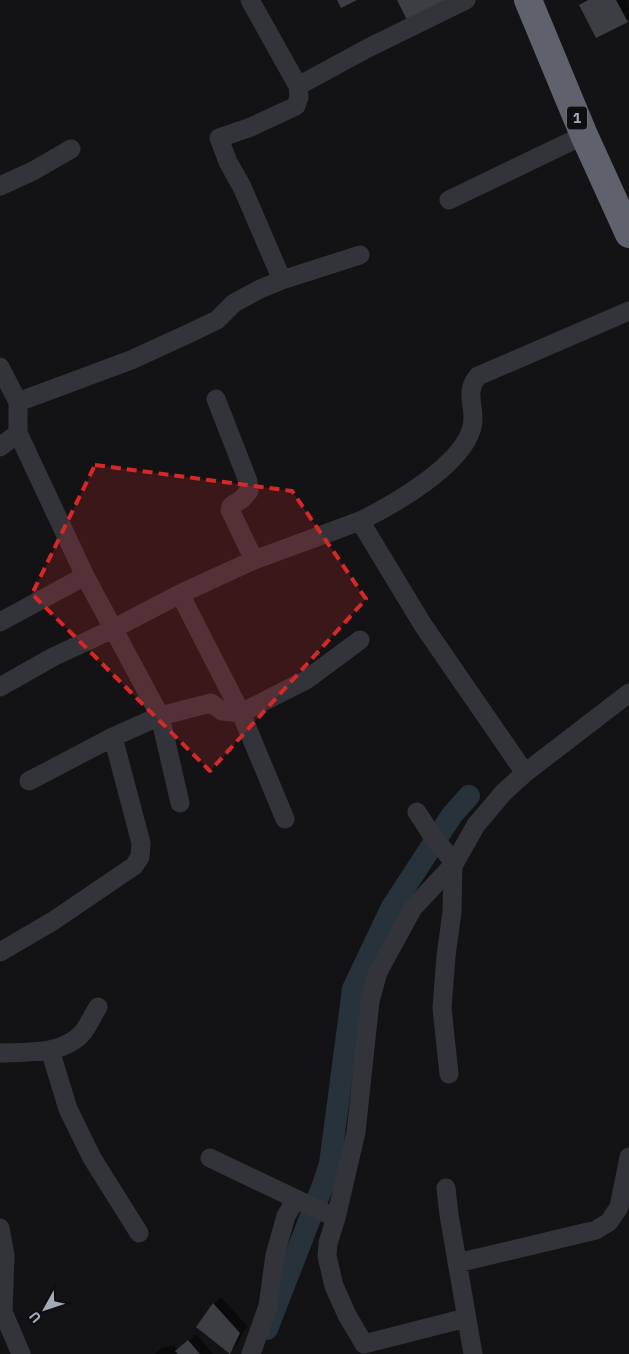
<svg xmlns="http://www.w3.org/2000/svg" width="629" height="1354" viewBox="0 0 629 1354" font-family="'IBM Plex Sans',sans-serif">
<rect width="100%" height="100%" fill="#131315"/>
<path fill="#0007" d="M585,0H627L629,4V18L627,21L580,5Z
M221,1297L247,1326L236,1346L229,1352L198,1326L214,1304Z
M196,1334L213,1354H155L161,1348L174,1345L178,1351Z"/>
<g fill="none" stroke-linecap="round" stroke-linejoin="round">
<path stroke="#28323a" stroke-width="22" d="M267,1329L323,1185L330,1164L353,989L392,907L452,815L469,796"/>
</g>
<path fill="#3c3e43" d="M337,0H357L341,8Z
M397,0H454L408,22Z
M588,0H616L628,22L596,38L579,5Z
M213,1303L240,1333L230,1354L196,1327Z
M188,1340L200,1354H178L175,1351Z"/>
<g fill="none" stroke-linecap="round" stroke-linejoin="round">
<path stroke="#33343a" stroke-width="19" d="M250,0L298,86L299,97L296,106L251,127L219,138L228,162L242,187L282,280
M298,86L368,48L466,0
M0,186L33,171L71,149
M449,200L584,135
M0,367L18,402V433L85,576L160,716L180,803
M216,399L248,481L249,491L242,499L231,506L230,510L254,560
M18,402L131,360L190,333L217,320L234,303L260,289L282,280L360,255
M0,447L18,433
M180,594L241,713L285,819
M0,622L85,576
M0,687L53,657L113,629L180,594L254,560L360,521
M525,773L423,625L360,521C393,505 463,465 472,427C477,408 463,393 478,376L629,311
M29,781L113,737L160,716L211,703L222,711L241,713L306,680L360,640
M417,812L433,837L453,861L452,912L446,956L442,1008L449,1074
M0,952L53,921L134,866L140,857L141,843L113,737
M50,1050L68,1109L92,1158L139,1233
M0,1053C28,1052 65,1055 84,1031C89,1024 93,1015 98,1007
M210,1158L336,1218
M446,1188L449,1215L473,1354
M0,1228L5,1255L3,1312L21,1354
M457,1263L596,1230L609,1222L619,1207L629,1157
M466,1318L364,1344L347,1315L334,1286L327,1256L328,1243L336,1218L356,1132L370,1001L378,972L413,908L454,864L476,825L504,792L525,773L629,693
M251,1354L268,1306L275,1255L286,1216L296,1199"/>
<path stroke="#5f626c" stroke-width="28" d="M528,0L584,135L629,234"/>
</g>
<path fill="#d62828" fill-opacity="0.2" stroke="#d62828" stroke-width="4" stroke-dasharray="10 6" stroke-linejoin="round" d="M95,465L292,491L366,599L210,771L32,594Z"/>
<g text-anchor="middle" stroke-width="5" stroke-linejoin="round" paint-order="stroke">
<rect fill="#0e0e10" stroke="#767a85" stroke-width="1" x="567" y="106.5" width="20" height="23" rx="4"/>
<g font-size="14" font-weight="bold" fill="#a3a9b7">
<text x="577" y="123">1</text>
</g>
</g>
<g transform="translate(45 1309) rotate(230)" stroke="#0e0e10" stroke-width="4" paint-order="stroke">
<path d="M0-4L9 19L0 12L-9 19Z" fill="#a3a9b7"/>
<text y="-8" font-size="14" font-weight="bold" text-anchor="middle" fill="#a3a9b7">U</text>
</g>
</svg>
